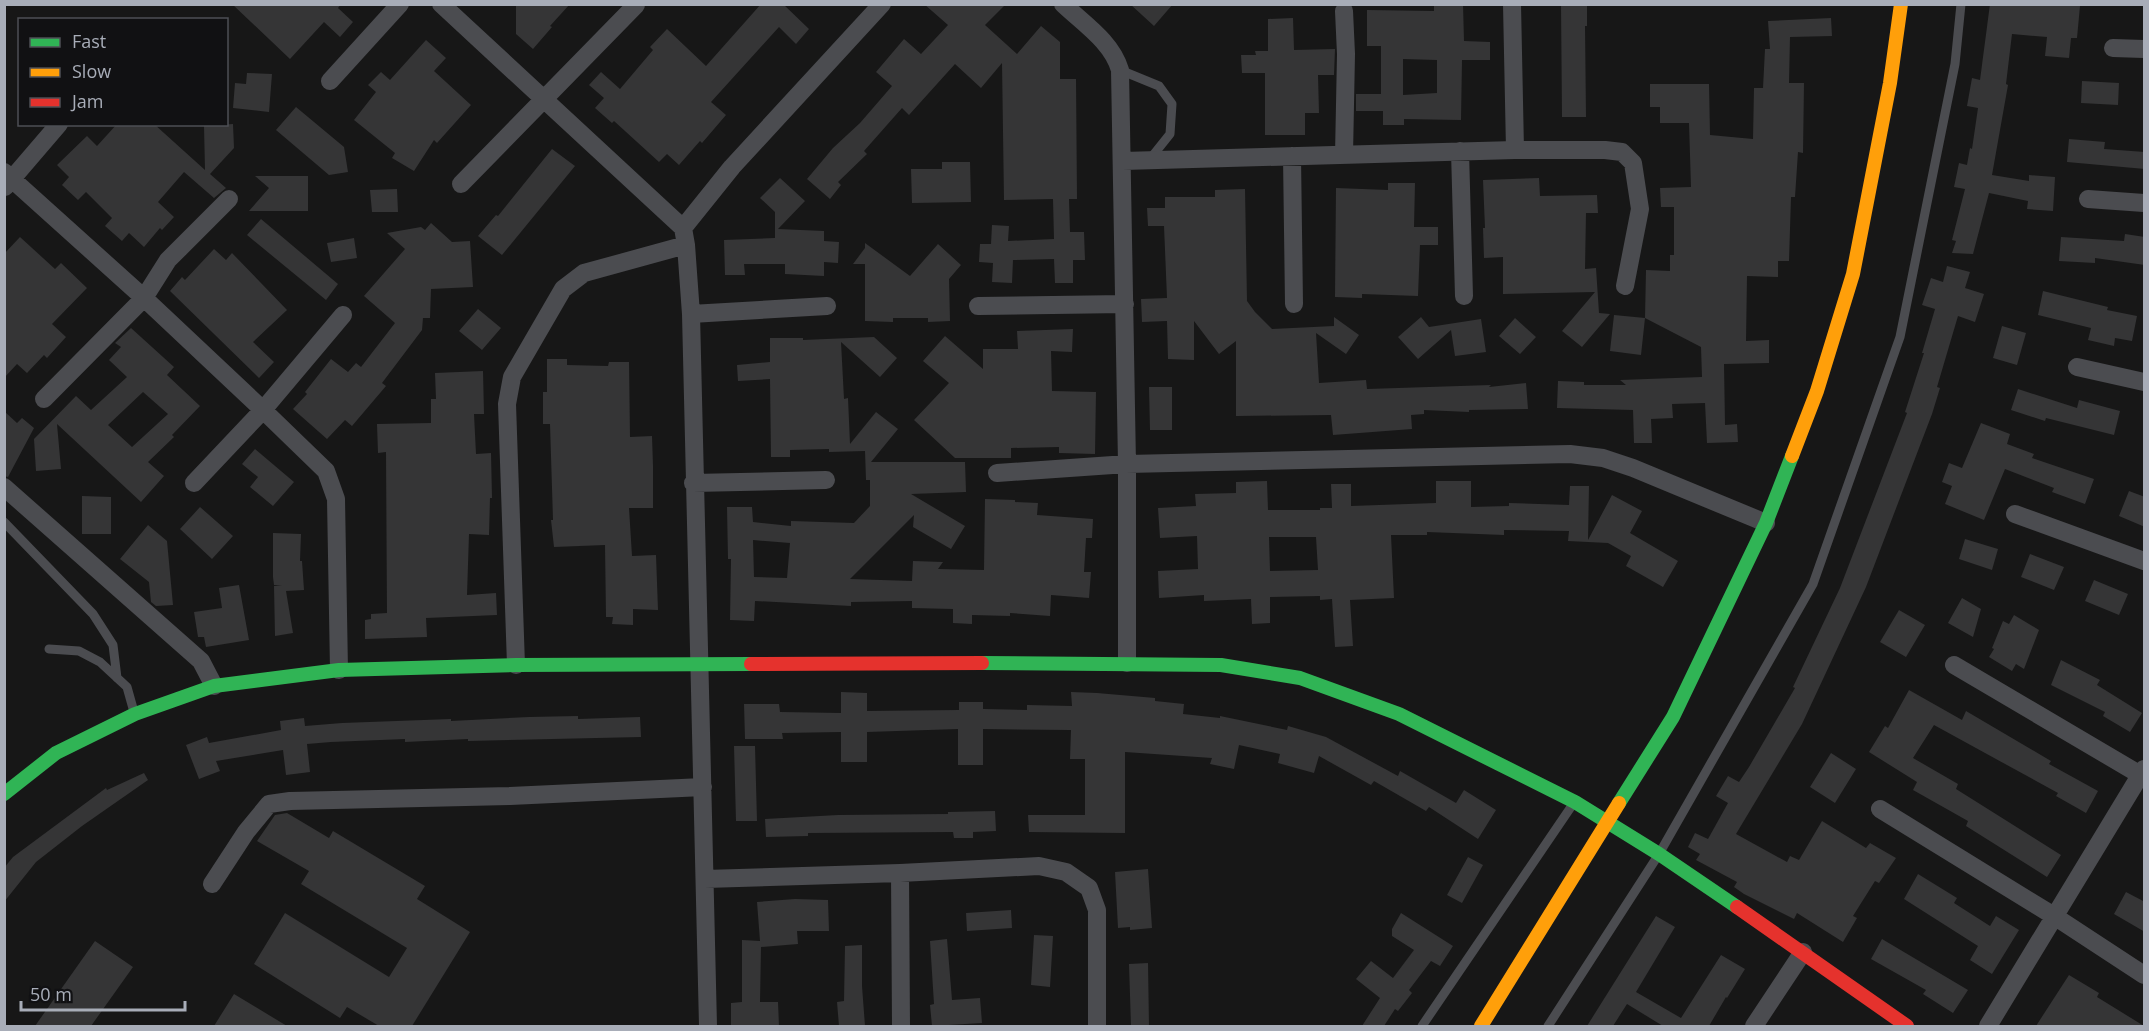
<svg xmlns="http://www.w3.org/2000/svg" width="2149" height="1031" viewBox="0 0 2149 1031" font-family="'Open Sans',sans-serif">
<rect width="100%" height="100%" fill="#171717"/>
<path fill="#353536" fill-rule="evenodd" d="M232,4H341L338,8L353,22L340,37L324,22L290,59Z
M516,4H570L550,26L552,27L533,49L516,34Z
M761,4H783L809,29L796,44L779,27L711,102L726,115L702,143L700,141L679,165L667,154L659,162L614,121L612,123L595,108L604,98L589,85L601,72L620,89L653,50L650,47L667,29L706,66Z
M924,4H1006L985,25L1017,54L1041,26L1060,42V79H1076L1077,199H1069L1070,232H1084L1085,260H1073V283H1055L1054,259L1013,260L1012,283L992,282L993,263L979,262L980,244H991L992,225L1009,226L1008,241L1054,239L1053,199L1004,200L1002,63L981,88L955,64L909,115L902,108L864,151L867,154L838,182L841,185L830,199L807,179L833,148L860,123L892,86L876,72L904,39L921,54L948,25Z
M1130,4H1173L1154,26Z
M1434,4H1463L1464,41L1490,42V60H1462L1461,120L1404,119V125H1383V111H1356V94H1381V46H1367V10L1434,11ZM1403,59L1437,60V93L1403,95Z
M1561,4H1587V26H1585L1586,117H1562Z
M1990,4H2061L2080,6L2077,38H2071L2069,58L2045,56L2047,37L2012,34L2006,84L2008,85L1992,175L2029,181V175L2055,177L2053,211L2027,209L2028,201L1989,193L1973,254L1952,253L1956,241L1952,240L1965,189L1954,187L1959,163L1967,165L1970,148L1972,149L1978,108L1967,106L1972,78L1980,80Z
M1293,18L1294,50L1335,49L1334,75H1318L1319,113H1305V135H1265V73H1242L1241,55H1256L1255,51H1268V19Z
M1831,18L1832,36L1790,37L1789,83H1804L1803,153L1798,152L1795,197H1791L1789,261H1778V277L1747,276L1746,341L1769,340V363L1724,364L1725,425L1737,424L1738,442L1707,443L1705,403L1672,404L1673,418L1651,419L1652,443H1634L1633,410L1557,408L1558,381L1584,382V385H1626L1620,380L1702,377L1701,347L1645,318L1646,270L1670,271V255H1674V207H1661L1660,188L1691,187L1689,123H1660V107H1650V84H1709L1710,135L1753,139L1754,88H1763L1765,49H1770L1768,21Z
M426,40L446,58L434,71L471,105L437,143L434,140L414,171L392,158L395,153L354,120L376,92L368,85L381,72L390,80Z
M247,73L272,74L269,112L233,108L235,83L246,84Z
M2082,81L2119,83L2118,105L2081,103Z
M296,107L344,147L348,172L329,175L276,130Z
M117,124H154L205,170L204,126L233,124L234,148L210,174L226,188L214,198L184,172L158,202L174,217L162,230L160,228L144,247L129,233L122,241L105,226L112,218L86,192L78,200L62,185L69,177L57,165L87,136L97,146Z
M2069,139L2105,142L2104,149L2145,152V169L2067,162Z
M552,149L575,166L502,255L478,236L496,215L498,216Z
M942,162H970L971,202L912,203L911,169H942Z
M255,176H308V211H249L269,188Z
M780,178L805,201L778,229L824,231V241L839,242L838,263L824,262V276L785,274V264H744L745,275H725L724,240L775,238V212L760,198Z
M1539,178L1540,196L1597,195L1598,213H1586L1585,269L1596,268L1599,313L1610,314L1582,347L1562,331L1595,292L1503,294V257L1484,258L1483,228H1485L1483,180Z
M1388,183H1415L1414,227H1438V245H1420L1418,296L1362,294V298L1335,297L1336,188L1388,190Z
M397,189L398,212H372L370,190Z
M1245,189L1247,301L1255,312L1272,329L1334,326V317L1359,335L1346,354L1316,333L1319,383L1366,380L1367,389L1491,385L1489,387L1526,383L1528,409L1469,410V412L1424,410V414L1411,415L1412,429L1333,435L1331,415L1236,416V341L1219,354L1194,321V360L1168,359L1167,321L1142,322L1141,299L1167,298L1164,226H1148L1147,208H1165V197H1215V190Z
M261,219L338,284L326,300L247,235Z
M431,223L452,242L470,241L473,287L431,289L430,318H423L422,330L382,383L386,386L352,426L345,420L327,439L293,409L307,394L305,392L331,359L348,372L356,363L361,367L395,323L364,296L405,249L387,233L421,227L425,230Z
M2125,234L2145,237V265L2095,258V263L2059,261L2061,237L2124,241Z
M20,237L55,269L61,263L87,288L52,324L66,337L47,358L44,355L27,373L17,364L4,378V254Z
M354,238L357,258L331,262L327,243Z
M865,243L910,276L938,244L961,265L949,279L950,321L928,322V318H893V322L865,321V264H853L865,248Z
M214,249L226,260L232,253L287,310L253,342L274,362L259,378L170,291L182,277L185,280Z
M1947,266L1970,272L1965,288L1984,294L1975,322L1958,316L1937,387L1940,388L1932,414L1866,587L1802,724L1736,834L1787,862L1790,856L1799,860L1822,821L1866,848L1870,843L1896,858L1879,883L1875,881L1853,916L1857,918L1843,942L1797,913L1794,919L1744,894L1734,887L1737,882L1696,860L1700,854L1688,847L1695,833L1708,839L1728,803L1716,796L1728,776L1739,782L1749,767L1795,688L1793,687L1840,588L1907,413L1905,412L1924,353H1922L1935,309L1922,305L1931,278L1943,282Z
M2043,291L2108,307L2107,310L2137,316L2132,341L2115,338L2114,346L2088,340L2091,328L2038,315Z
M478,309L501,328L482,350L459,331Z
M1614,315L1645,318L1641,355L1610,351Z
M1421,317L1429,327L1481,319L1486,352L1455,356L1451,330L1418,359L1398,337Z
M1515,318L1536,337L1520,354L1499,336Z
M2002,326L2026,333L2017,365L1993,358Z
M131,328L174,367L167,375L200,406L172,435L174,437L148,462L164,476L141,502L57,424L61,469L36,471L34,439L76,396L91,410L127,377L109,360L121,347L115,343ZM143,392L168,414L132,447L108,425Z
M1073,329L1072,352L1051,351L1052,391L1096,392L1095,454L1059,453V447L1011,448V458H955L914,420L949,383L923,361L945,336L983,369V349H1018L1017,331Z
M874,337L897,358L880,377L841,342L844,399L848,398L850,444L876,412L898,429L871,462H965L966,492L911,494L965,526L951,549L913,527L914,515L850,579L912,581L913,561L943,562L938,569L984,570L985,499L1015,500V502L1038,503L1037,515L1093,519L1092,538H1086L1084,572H1091L1089,598L1051,595L1050,616L1010,613V616L972,615V624L953,623V609L912,608V601L851,602V606L755,601L754,621L730,620L731,559H728L727,507H752L753,522L791,526V521L854,523L870,506V480H866L865,451L829,452V449L790,450V457H771L770,379L738,381L737,365L770,362V338H803V340ZM753,540L790,543L787,578L754,577Z
M547,359H567V365L608,366L609,362H629L630,437L652,436L653,466V508H629L632,556L656,555L658,610L633,609V625L612,624L613,617H606L605,545L554,547L551,520H553L550,424H543V392H547Z
M483,371L484,414H474L476,454L491,453L492,498H490L489,535L469,534L467,595L496,593L497,615L426,618L427,637L365,639V620L371,619V614L387,613L386,452L378,453L377,424L431,423V399H436L435,373Z
M1149,387H1172V430H1150Z
M2018,389L2077,408L2079,400L2120,411L2114,435L2046,418L2045,421L2011,410Z
M4,411L17,423L22,418L34,428L8,477L4,476Z
M1981,423L2010,434L2007,444L2034,454L2032,458L2094,479L2085,504L2052,492L2054,488L2005,469L1984,520L1945,504L1952,486L1942,482L1949,463L1962,468Z
M255,449L294,482L273,506L250,487L258,477L242,464Z
M1267,481L1268,510H1320V508H1332L1331,484H1351V506L1436,503V481H1471V507L1509,506V503L1569,505L1570,486H1589L1588,540L1612,495L1642,511L1630,533L1678,561L1663,587L1626,566L1631,556L1608,543L1568,541L1569,531L1504,530V535L1427,532V535H1391L1394,598L1350,600L1353,646L1335,647L1332,599L1320,600V596L1270,597V623L1252,624L1251,599L1204,601V595L1159,598L1158,571L1198,569L1197,536L1160,538L1158,508L1196,506L1195,494L1236,493V482ZM1269,537H1316L1318,570L1270,571Z
M2129,491L2145,497V527L2119,516Z
M82,496L111,497V534H82Z
M200,507L233,536L212,559L180,529Z
M148,525L167,541L173,605L156,606L151,602L149,582L120,559Z
M273,533L301,534L300,561H302L304,590L286,591L293,633L275,636L274,586L282,585H274L273,577Z
M1965,539L1998,549L1992,570L1959,559Z
M2030,554L2064,567L2054,590L2021,577Z
M2094,580L2128,594L2119,615L2085,601Z
M239,585L249,640L206,647L204,637H198L194,612L222,608L219,588Z
M1962,598L1981,609L1973,637L1948,623Z
M1899,610L1925,625L1906,657L1880,642Z
M2014,615L2039,630L2024,669L2016,664L2012,671L1989,657L1994,649L1992,648L2003,621L2009,624Z
M2061,660L2100,680L2097,685L2142,713L2130,732L2103,716L2105,712L2051,685Z
M1909,690L1962,720L1966,711L2051,761L2049,764L2098,791L2086,813L2056,796L2058,793L1934,725L1913,758L1958,784L1956,789L2061,855L2047,877L1966,826L1968,821L1913,790L1917,782L1869,752L1885,726L1888,728Z
M841,692L867,693V711L959,710V702H983V709L1027,710V705L1072,706L1071,692L1097,693L1155,698V701L1184,704L1183,714L1220,718V716L1287,730L1288,726L1326,737L1398,776L1400,771L1456,803L1464,790L1496,810L1478,839L1429,807L1426,811L1374,781L1371,785L1319,756L1314,773L1278,763L1280,754L1239,745L1234,769L1210,764L1212,758L1125,752V833L1029,832L1028,815H1085V759H1070L1071,730L983,729V765H958V729L867,732V762H841V732L782,733L783,739H745L744,704H779L780,712L841,713Z
M578,716V719L640,717L641,737L468,741V739L405,742V739L331,742L307,744L310,772L286,775L283,750L216,761L220,771L199,779L186,745L207,737L209,743L281,730L280,721L304,718L305,726L342,723L451,719V721L529,717Z
M734,746H755L757,821H736Z
M1831,753L1856,769L1835,803L1810,787Z
M144,773L148,780L82,826L36,862L4,902V868L13,857L106,788L107,790Z
M995,811L996,831L973,832V838H954L953,832L808,833V836L766,837L765,819L838,815L948,814V812Z
M287,813L329,838L333,831L425,886L417,899L470,932L412,1026H379L347,1007L340,1018L254,964L285,913L389,977L407,948L301,884L309,871L257,841L275,815Z
M1468,857L1483,865L1462,903L1447,895Z
M1148,869L1152,928L1130,930V927L1118,928L1115,872Z
M1918,874L1957,898L1954,903L1990,926L1996,916L2019,930L1992,974L1970,960L1978,946L1904,899Z
M2126,892L2145,902V932L2114,914Z
M795,899L828,900L829,931H797L798,944L761,947L760,1002H778L779,1026H731V1003L742,1002V940L760,941L757,902Z
M1011,910L1012,928L967,931L966,913Z
M1401,913L1453,946L1440,966L1431,961L1409,990L1412,993L1398,1011L1395,1009L1384,1026H1362L1380,998L1356,979L1371,961L1393,978L1414,950L1392,936V929Z
M1656,916L1675,927L1636,992L1681,1018L1721,955L1745,969L1727,998L1726,997L1709,1026H1663L1627,1004L1613,1026H1587Z
M1034,935L1053,936L1050,987L1031,985Z
M947,939L952,1000L980,998L982,1023L932,1026L930,1005L934,1004L930,941Z
M1882,939L1968,990L1953,1013L1923,994L1926,990L1871,959Z
M95,941L133,967L91,1026H35Z
M862,945V986L865,1026H839L837,1002L844,1001L845,946Z
M1148,963L1149,1026H1131L1129,964Z
M2069,975L2099,993L2097,997L2144,1026H2036Z
M234,994L287,1026H214Z"/>
<g fill="none" stroke-linecap="round" stroke-linejoin="round">
<path stroke="#4b4c50" stroke-width="9" d="M1120,70L1159,86L1172,104L1170,134L1150,159
M4,522L93,614L113,645L117,678
M49,649L79,651L100,662L127,687L134,712
M1422,1026L1573,804
M1548,1026L1659,854L1813,584L1900,337L1955,64L1961,4"/>
<path stroke="#4b4c50" stroke-width="18" d="M441,4L683,228
M1063,4C1084,24 1112,42 1120,70L1127,464V663
M1512,4L1515,150
M2113,48L2144,49
M330,81L400,4
M1460,151L1464,296
M1344,155L1346,54L1344,11
M1292,156L1294,304
M1123,161L1515,150H1605L1622,152L1633,163L1640,209L1625,286
M4,172L144,298L263,410L326,471L336,499L339,670
M461,184L636,5
M5,187L59,124
M2088,199L2144,203
M978,306L1125,304
M691,314L827,306
M2077,367L2144,382
M44,399L144,298L168,260L229,199
M997,473L1127,464L1570,454L1603,458L1633,468L1766,523
M194,483L263,410L343,315
M693,483L826,480
M4,487L201,661L214,686
M2015,514L2144,561
M516,665L507,404L512,377L563,289L584,273L686,245
M1954,665L2144,777
M1880,809L2054,916L2144,975
M900,873L901,1026
M705,879L900,873L1039,866L1066,872L1089,888L1097,910V1026
M212,884L246,832L269,804L290,801L510,796L703,787
M708,1026L691,314L686,245L683,228L732,167L882,4
M1754,1026L1803,952
M1988,1026L2144,769"/>
<path stroke="#30b455" stroke-width="14" d="M982,663L1221,665L1300,678L1399,714L1575,802L1659,854L1737,907
M4,794L56,753L135,714L214,686L339,670L516,665L751,664
M1619,803L1673,717L1766,523L1792,456"/>
<path stroke="#ff9f0a" stroke-width="14" d="M1792,456L1817,391L1853,274L1890,83L1901,4
M1481,1026L1619,803"/>
<path stroke="#e5322d" stroke-width="14" d="M751,664L982,663
M1737,907L1907,1026"/>
</g>
<rect width="2149" height="1031" fill="none" stroke="#a8adb8" stroke-width="12"/>
<rect x="18" y="18" width="210" height="108" fill="#111113" stroke="#4d4f55" stroke-width="1.5"/>
<rect x="30" y="38" width="30" height="9" fill="#30b455" stroke="#4d4f55" stroke-width="1.5"/>
<text x="72" y="48" font-size="18" fill="#a8adb8">Fast</text>
<rect x="30" y="68" width="30" height="9" fill="#ff9f0a" stroke="#4d4f55" stroke-width="1.5"/>
<text x="72" y="78" font-size="18" fill="#a8adb8">Slow</text>
<rect x="30" y="98" width="30" height="9" fill="#e5322d" stroke="#4d4f55" stroke-width="1.5"/>
<text x="72" y="108" font-size="18" fill="#a8adb8">Jam</text>
<path d="M21 1001v9h164v-9" fill="none" stroke="#a8adb8" stroke-width="3"/>
<text x="30" y="1001" font-size="18" fill="#a8adb8" stroke="#111113" stroke-width="4.5" paint-order="stroke">50 m</text>
</svg>
